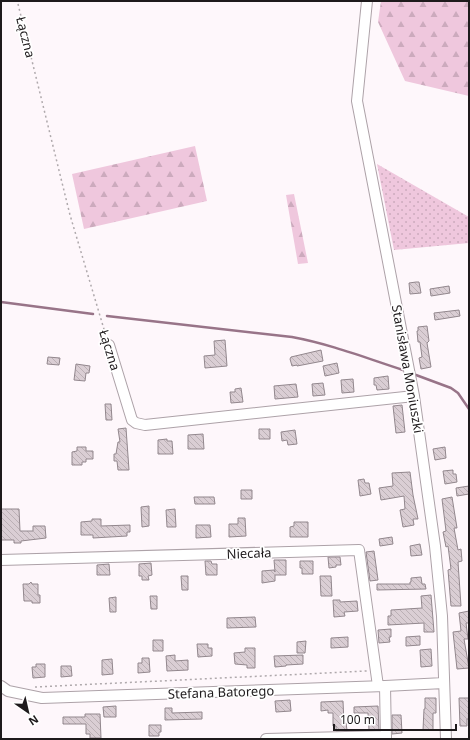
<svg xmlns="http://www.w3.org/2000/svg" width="470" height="740" viewBox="0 0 470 740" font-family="'Noto Sans',sans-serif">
<defs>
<pattern id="grass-dots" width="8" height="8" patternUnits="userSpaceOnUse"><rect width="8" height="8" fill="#efc7dd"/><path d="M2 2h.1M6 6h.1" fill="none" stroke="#ccaabd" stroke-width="1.8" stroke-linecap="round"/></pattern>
<pattern id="forest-firs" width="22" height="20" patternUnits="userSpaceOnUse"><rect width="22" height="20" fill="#efc7dd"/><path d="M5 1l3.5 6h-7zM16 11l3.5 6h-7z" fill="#ccaabd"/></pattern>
<pattern id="building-back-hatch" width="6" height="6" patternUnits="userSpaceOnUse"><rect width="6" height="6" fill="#daced4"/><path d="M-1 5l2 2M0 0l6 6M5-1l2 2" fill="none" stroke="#bbb0b5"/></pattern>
</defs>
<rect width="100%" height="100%" fill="#fef7fb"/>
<path fill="url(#grass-dots)" d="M377,164L469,217V243L394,250Z"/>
<path fill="url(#forest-firs)" d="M381,1H469V96L405,81L378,22Z
M195,146L207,201L84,229L72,174Z
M294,194L308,263L298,264L286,195Z"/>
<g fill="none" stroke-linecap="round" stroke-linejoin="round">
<path stroke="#987488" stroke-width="2.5" d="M1,302L93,314
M107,316L292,337C330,344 366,358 403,370
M416,375L451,388L458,393L469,409"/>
</g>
<path fill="url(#building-back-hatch)" stroke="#92878d" d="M416,282H419L421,293L410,294L409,283Z
M449,286L450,293L431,296L430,289Z
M459,310L460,316L435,320L434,313Z
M427,326L429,341L427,343L431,367L421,369L419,358L422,357L420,342H418L417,331H418V327Z
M225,340L227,366L205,368L204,356L215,355L214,341Z
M321,350L323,361L297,366V365L292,366L290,359L291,357Z
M48,357L60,358L59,365L47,364Z
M337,363L339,373L325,376L323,366Z
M76,364L90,366L89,373H86L85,381L74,380Z
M388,376L389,389L377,390L376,385H374V378Z
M353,379L354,392L342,393L341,380Z
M323,383L325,395L313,396L312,384Z
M296,384L298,397L275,399L274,386Z
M241,388L243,402L231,403L230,392H235V389Z
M105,404H111L112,420H106Z
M402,405L405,432L396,433L393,406Z
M126,428L129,470H118L117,461H114V454H116L118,442H120L118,429Z
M259,429H270V439H259Z
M295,430L297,444L288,445L287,440L282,441L281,432Z
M203,434L204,449H188V435Z
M167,439V441H172L173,454H158V440Z
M77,447H86V451H93V459H86V462H82V465H72V452L77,451Z
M445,447L446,458L435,460L433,449Z
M453,470V474H456L457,482L445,484L443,471Z
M410,472L413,495L418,519H413L414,525L403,527L400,510L405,509L404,496L381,500L379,488L393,486L392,473Z
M364,479L365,483H369L371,494L360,496L358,480Z
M469,486V494L457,496L456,488Z
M241,490H252V499H241Z
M194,497H214L215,504H195Z
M452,497L457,528H454L458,550L461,549L462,561L458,562L461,606H451L448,570L451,569L448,546L446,547L443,532L446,531L442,499Z
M149,506V526L142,527L141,507Z
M1,509H19L20,531H33V526H45L46,538L21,541V543H14V540H1Z
M175,509L176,527H167L166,510Z
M238,518H245L246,536L229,537V524H238Z
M92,519H101V526L130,525V532H127V536L93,538V535H81V522L92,521Z
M294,522H308V537H290V527L294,526Z
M196,525H210L211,537L196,538Z
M392,537L393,544L380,546L379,539Z
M420,544L422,555L411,556L410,546Z
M374,551L378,580L370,581L366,552Z
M328,557H340L341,565H336V567L329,568Z
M274,560H286V575H275V581L262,583V571L274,570L275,572Z
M205,561H211L212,564H217V575H206Z
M300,561H313V574H302V568H300Z
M151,563L152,575L148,576L149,580H142V576H139V564Z
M109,564L110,575H97V565Z
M181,576H188V590H182Z
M320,576H331L332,596H321Z
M421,577L422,584H425L426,589L377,590V584H410V582H411V578Z
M31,582L32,584H38V595H40V603H32V601H24L23,584H29Z
M431,595L434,632H424V623L388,625V616H391V610L422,608L421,596Z
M150,596H157V609H151Z
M116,597V612H110L109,598Z
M333,600H340V602L357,601L358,611L344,612L345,616L334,617Z
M469,611V623H466L468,639H464L469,668L457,669L453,632L461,631L459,613Z
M255,617L256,627L227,628V618Z
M391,629V637H389L390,642L379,643L378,630Z
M420,636V645L406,646V637Z
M348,637V647L331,648V638Z
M153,640H163V651H153Z
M306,641L305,653H297V642Z
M197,644H208V648H212V656L198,657Z
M245,648H255V668H247V665L235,664L234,653L245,652Z
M431,649L432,666L421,667L420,650Z
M175,655V661L188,660V670L167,671L166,656Z
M303,655V664L286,665V666L275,667L274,656Z
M142,658H149L150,672L138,673V663H142Z
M112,659L113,674L102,675V660Z
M36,664H45V677L33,678L32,667H36Z
M61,666H71L72,676L61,677Z
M425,698H436V713H433V730H423L424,709H425Z
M459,698H469V719H467V726H460Z
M290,700L291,711L276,712L275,701Z
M343,701L344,723H346L347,730L336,731V726H333V713H328V710L321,711V702Z
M116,706V717H104L103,707Z
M378,706L379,730H369L368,713H354V707Z
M165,708H172V713L202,712V719L165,720Z
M85,714H100L101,738H90V734H86V724H63V717H85Z
M392,715H401L402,733L392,734Z
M149,725H161V732H159V736H149Z"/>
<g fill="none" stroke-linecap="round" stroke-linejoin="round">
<defs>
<path id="minor" d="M367,1L357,101L414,396L435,546L442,616L446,739
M109,345L132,420L136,423L145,425L414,396
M1,560L359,550L378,686
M1,686L8,691L42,698L385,686L444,683
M385,686L386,739
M266,739L386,736"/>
</defs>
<use href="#minor" stroke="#ada2a8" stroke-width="12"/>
<path stroke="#afa9ac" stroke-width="1.5" stroke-dasharray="2 3" stroke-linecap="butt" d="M18,4L70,215L106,336
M35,687L367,671"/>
<use href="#minor" stroke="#fff" stroke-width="10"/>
</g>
<g text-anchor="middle" stroke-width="3.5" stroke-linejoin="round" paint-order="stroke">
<g font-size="13" fill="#1e1a1c" stroke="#fff">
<text transform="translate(26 37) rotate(76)" y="5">Łączna</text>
<text transform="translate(110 350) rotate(73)" y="5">Łączna</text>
<text transform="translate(408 369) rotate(80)" y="5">Stanisława Moniuszki</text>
<text transform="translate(249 553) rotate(-2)" y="5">Niecała</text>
<text transform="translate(221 692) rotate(-2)" y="5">Stefana Batorego</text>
</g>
</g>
<rect width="470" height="740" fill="none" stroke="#1e1a1c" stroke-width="4"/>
<g transform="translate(28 712) rotate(146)" stroke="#ffffff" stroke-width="3" paint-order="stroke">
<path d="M0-3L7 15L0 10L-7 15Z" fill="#1e1a1c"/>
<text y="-6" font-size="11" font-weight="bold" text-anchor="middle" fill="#1e1a1c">N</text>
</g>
<path d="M334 724v6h122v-6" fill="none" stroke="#1e1a1c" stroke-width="2"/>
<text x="340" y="724" font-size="12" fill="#1e1a1c" stroke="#ffffff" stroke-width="3" paint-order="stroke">100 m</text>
</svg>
